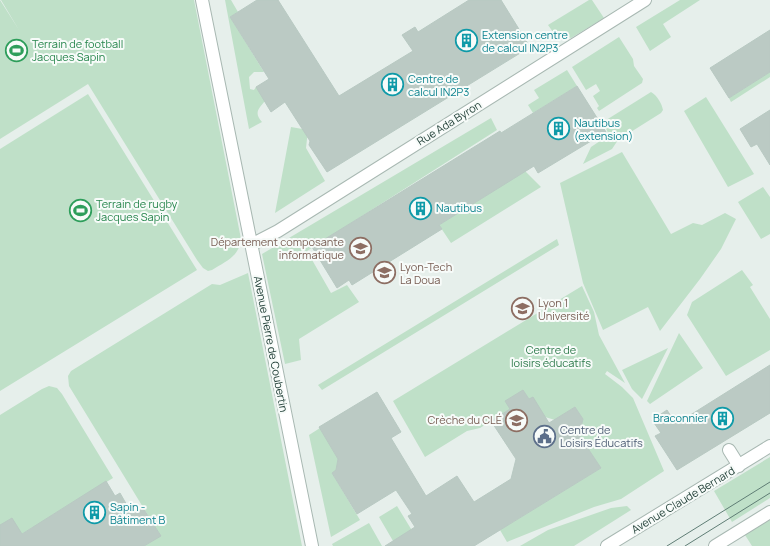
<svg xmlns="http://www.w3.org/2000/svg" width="770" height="546" viewBox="0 0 770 546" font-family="Manrope,sans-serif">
<rect width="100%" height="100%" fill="#e6efeb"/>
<path fill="#bfe0c8" d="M0,0L19,30L1,0H194L241,239C239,257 226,261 212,270L208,271L203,268L197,260L88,84L0,139Z
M225,0H231L238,12L230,17L264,72H254L249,77L250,89L254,90L256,87L265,101C258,109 254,113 262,122L249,129Z
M589,0H592L604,18L571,38L553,32L548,25Z
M680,0H700L663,24L671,37L650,51L636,27Z
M619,37L633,59L634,66L643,79L642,83L599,111L597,108L599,106L593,96L600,91L596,84L586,90L572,67Z
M567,70L577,86L533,113L528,105L539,98L534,90Z
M770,72V77L731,102L729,98Z
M651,92C657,95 662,104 663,110L661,113L618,140L612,149L583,164L591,147L609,135L603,122Z
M88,94L197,270L0,391V149Z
M706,97L754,174L728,187L684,111Z
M491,118L497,130L307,251L331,293L347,285L359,302L299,339L301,360L285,364L262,254Z
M291,127L308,130L306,148L325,181L275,213Z
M622,152L671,234L693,223L702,225L725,213L736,219L721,249L700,279L660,331L648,307L603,330L583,283L560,183Z
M525,171L541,187L451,243L439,225Z
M763,187L770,197V234L761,239L738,202Z
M557,239L559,245L322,390L318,385Z
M742,270L753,285L750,287L770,319V350L726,376L687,315L692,302Z
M248,273L302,546H144L160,535L69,386L68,376L71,371L212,284L220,285Z
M582,286L594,312L599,335L625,383L607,371L605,374L622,387L633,398L664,471L621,499L594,507L507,542L500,530L601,468L579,435L583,419L575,407L555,420L545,417L529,399L523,390L510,409L480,428L467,431L425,457L393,401Z
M679,333L703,368L650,404L647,401Z
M668,348L642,399L632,389L622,370Z
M49,386L57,388L62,394L113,478L52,515L45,546L33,527L22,534L0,525V415L42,389Z
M320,428L343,467L332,473L360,520L331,537L309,435Z
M770,457V498L732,522L714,491Z
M397,506L419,542L396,546L379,517Z
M627,506L631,510L574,546H520L548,530L611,508Z
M770,520V546H752L745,535Z
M369,523L382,546H333L332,544Z"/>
<path fill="#bbcac4" stroke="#b8c9c2" d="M257,0H278L339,96L413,51L402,35L415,27L418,32L469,0H501L530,47L327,172L309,145L310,141L285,102L271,112L256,87L269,79L230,17Z
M770,30V72L729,98L710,68Z
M577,86L606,132L538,173L534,166L439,225L442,229L352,285L349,280L337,288L312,247L500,131L501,133Z
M770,110V165L757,144L751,147L740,129Z
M770,365V413L677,470L655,436L661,433L652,420L667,410L676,424Z
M523,390L529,399L533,397L549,423L575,407L583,419L579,435L601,468L474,546H385L415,527L408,516L412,514L396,490L357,514L332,473L336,470L338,459L319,427L377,392L401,432L391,438L426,496L457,476L474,502L511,479L516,459L491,421L510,409L505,401Z
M106,481L115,496L120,493L132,514L143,508L161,536L144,546H0V525L12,518L22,534Z"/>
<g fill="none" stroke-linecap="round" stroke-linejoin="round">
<defs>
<path id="minor" d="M202,0L312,546
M251,245L278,231L645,0
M729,450L739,466
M607,546L770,446
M715,546L770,512"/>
</defs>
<use href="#minor" stroke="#a8b8b2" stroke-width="14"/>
<use href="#minor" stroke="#fff" stroke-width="12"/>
<path stroke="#5f7d75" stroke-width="1" d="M667,546L770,482
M685,546L770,493"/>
</g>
<defs>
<symbol id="building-ring" viewBox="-11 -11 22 22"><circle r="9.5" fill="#f7fbf9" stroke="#0f9aa8" stroke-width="1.5"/><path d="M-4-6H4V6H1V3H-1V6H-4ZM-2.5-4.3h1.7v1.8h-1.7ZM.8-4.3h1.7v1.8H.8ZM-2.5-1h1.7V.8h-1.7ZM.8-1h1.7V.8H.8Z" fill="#0f9aa8"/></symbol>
<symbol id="stadium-ring" viewBox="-11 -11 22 22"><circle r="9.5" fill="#f7fbf9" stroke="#2e9e5b" stroke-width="1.5"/><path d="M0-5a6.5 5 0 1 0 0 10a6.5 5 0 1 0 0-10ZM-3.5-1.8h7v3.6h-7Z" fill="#2e9e5b"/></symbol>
<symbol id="university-ring" viewBox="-11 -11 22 22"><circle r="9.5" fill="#f7fbf9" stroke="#8d6e63" stroke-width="1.5"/><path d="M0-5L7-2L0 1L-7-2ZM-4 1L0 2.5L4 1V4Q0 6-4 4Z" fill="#8d6e63"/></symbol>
<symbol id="school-ring" viewBox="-11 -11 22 22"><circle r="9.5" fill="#f7fbf9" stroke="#8d6e63" stroke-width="1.5"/><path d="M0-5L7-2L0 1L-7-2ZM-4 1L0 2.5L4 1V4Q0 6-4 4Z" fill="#8d6e63"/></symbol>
<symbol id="civic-ring" viewBox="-11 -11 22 22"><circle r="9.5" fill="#f7fbf9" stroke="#5c6f8a" stroke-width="1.5"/><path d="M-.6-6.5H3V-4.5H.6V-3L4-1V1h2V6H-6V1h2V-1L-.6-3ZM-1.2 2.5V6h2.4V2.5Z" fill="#5c6f8a"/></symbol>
</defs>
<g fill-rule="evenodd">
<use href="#building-ring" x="454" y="28" width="25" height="25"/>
<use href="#stadium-ring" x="4" y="38" width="25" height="25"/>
<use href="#building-ring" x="380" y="72" width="25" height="25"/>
<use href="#building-ring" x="546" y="116" width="25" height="25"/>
<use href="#building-ring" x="408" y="196" width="25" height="25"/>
<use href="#stadium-ring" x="68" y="198" width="25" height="25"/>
<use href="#university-ring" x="348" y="236" width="25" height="25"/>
<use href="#university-ring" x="372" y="260" width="25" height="25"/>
<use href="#university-ring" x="510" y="296" width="25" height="25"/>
<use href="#building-ring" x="710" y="406" width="25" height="25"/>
<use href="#school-ring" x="504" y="408" width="25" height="25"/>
<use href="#civic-ring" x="532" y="424" width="25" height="25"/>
<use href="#building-ring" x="82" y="500" width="25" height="25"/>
</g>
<g text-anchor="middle" stroke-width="4" stroke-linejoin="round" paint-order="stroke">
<g font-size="11" fill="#0d838f" stroke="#f7fbf9" text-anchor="start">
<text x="482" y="39">Extension centre<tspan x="482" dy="13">de calcul IN2P3</tspan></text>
<text x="408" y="83">Centre de<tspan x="408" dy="13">calcul IN2P3</tspan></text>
<text x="574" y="127">Nautibus<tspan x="574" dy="13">(extension)</tspan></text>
<text x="436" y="212">Nautibus</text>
<text x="708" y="422" text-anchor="end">Braconnier</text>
<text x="110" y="511">Sapin -<tspan x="110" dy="13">Bâtiment B</tspan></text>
</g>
<g font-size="11" fill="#27864d" stroke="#f7fbf9" text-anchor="start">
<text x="32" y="48">Terrain de football<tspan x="32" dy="13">Jacques Sapin</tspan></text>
<text x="96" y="208">Terrain de rugby<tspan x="96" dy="13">Jacques Sapin</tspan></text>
</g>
<g font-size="11" fill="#24423a" stroke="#f7fbf9">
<text transform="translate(449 123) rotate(-32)" y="4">Rue Ada Byron</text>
<text transform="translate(271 344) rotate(79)" y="4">Avenue Pierre de Coubertin</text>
<text transform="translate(683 500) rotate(-31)" y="4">Avenue Claude Bernard</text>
</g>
<g font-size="11" fill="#785e54" stroke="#f7fbf9" text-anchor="end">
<text x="344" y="246">Département composante<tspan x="344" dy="13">informatique</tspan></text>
<text x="400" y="271" text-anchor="start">Lyon-Tech<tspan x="400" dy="13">La Doua</tspan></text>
<text x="538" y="307" text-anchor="start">Lyon 1<tspan x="538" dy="13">Université</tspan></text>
<text x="502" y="424">Crèche du CLÉ</text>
</g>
<g font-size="11" fill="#2d7a4b" stroke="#f7fbf9">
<text x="551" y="354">Centre de<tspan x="551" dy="13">loisirs éducatifs</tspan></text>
</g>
<g font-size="11" fill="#4e5e75" stroke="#f7fbf9" text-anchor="start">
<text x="560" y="434">Centre de<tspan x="560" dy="13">Loisirs Éducatifs</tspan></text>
</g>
</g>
</svg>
